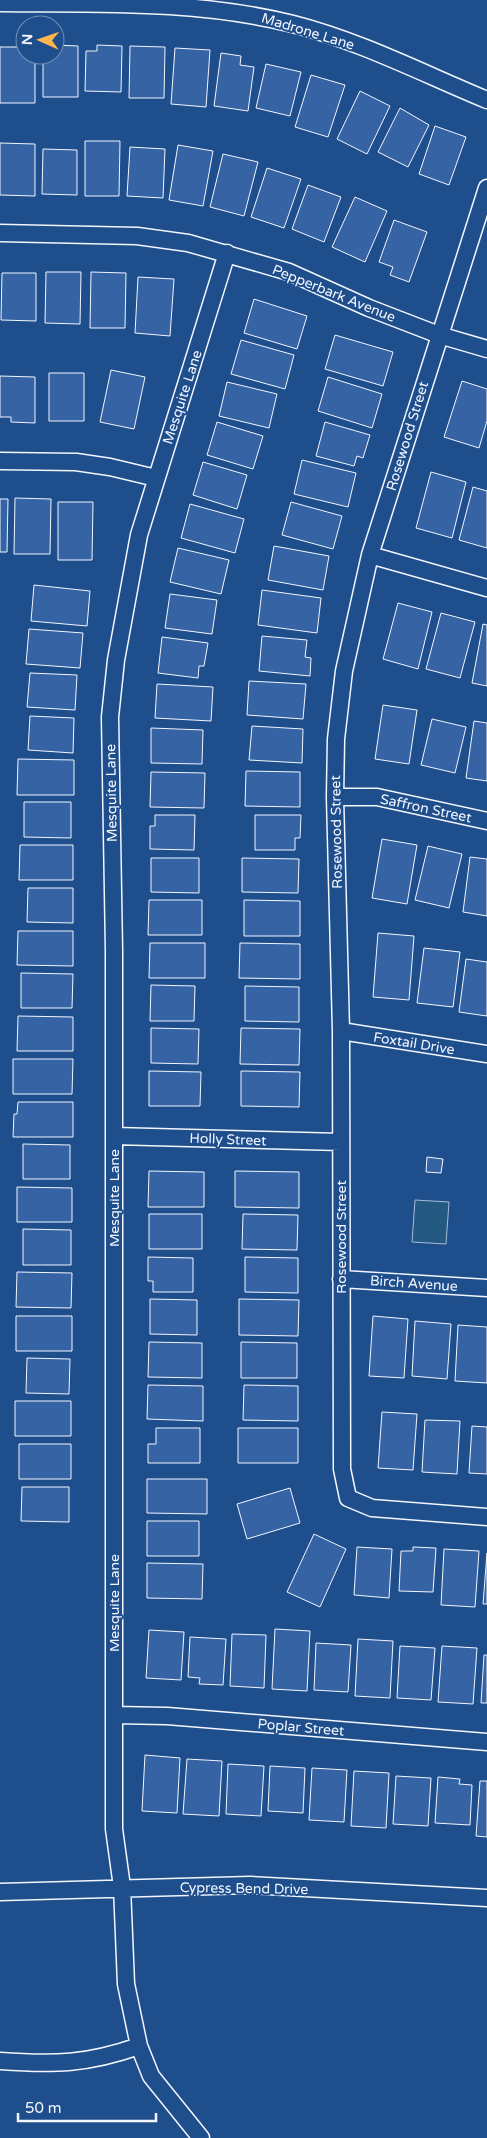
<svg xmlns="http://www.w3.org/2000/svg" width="487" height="2138" viewBox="0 0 487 2138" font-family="'Varela Round',sans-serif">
<rect width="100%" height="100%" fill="#1f4e8c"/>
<path fill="#245a82" stroke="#a8bbd7" d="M415,1200L449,1202L446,1244L412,1242Z"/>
<path fill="#3563a3" stroke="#f2f6ff" d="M55,45L78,46V97H43V55H55Z
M97,45L122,46L121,92L85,91L86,51H97Z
M130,46L165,47L164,98H129Z
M0,47H25V55H35V103H0Z
M175,48L210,50L206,107L171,104Z
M221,53L241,56L240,65L254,67L248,111L214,106Z
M266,64L301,72L290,116L256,108Z
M311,75L345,85L328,137L295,127Z
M360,91L390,106L367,154L337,139Z
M400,108L429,125L408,167L378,152Z
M435,126L466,137L449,185L419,174Z
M85,141H120L119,196H85Z
M0,143L35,144V196L0,195Z
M178,145L213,151L203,206L169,200Z
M130,147L165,149L163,198L127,196Z
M43,149L77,150V195L42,194Z
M223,154L258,162L244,216L210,207Z
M267,168L301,179L284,228L251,217Z
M308,185L341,197L324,242L292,229Z
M355,197L387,211L365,262L332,247Z
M394,220L427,232L409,282L390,275L393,267L379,262Z
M46,272H81L80,324L45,323Z
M91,272L126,273L125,328H90Z
M2,273H36V321L1,320Z
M138,277L174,279L170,336L135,333Z
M254,299L307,316L297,349L244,333Z
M335,335L393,352L383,386L325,369Z
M241,340L294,355L285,389L231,374Z
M111,370L145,377L134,429L100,422Z
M49,373H84V421H49Z
M0,376L35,377V423L11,422V417H0Z
M328,377L382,394L372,428L318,411Z
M462,381L487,389V421L479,448L444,437Z
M227,382L277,394L269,428L219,416Z
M217,422L263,436L253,469L207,455Z
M325,422L370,435L363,458L357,456L354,466L316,456Z
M302,460L356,473L348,507L294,494Z
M203,462L247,475L237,509L193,495Z
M431,472L466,482L452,538L416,528Z
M473,487L487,491V548L459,540Z
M15,498L51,499L50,554H14Z
M0,499H8L7,552H0Z
M58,502H93L92,560H58Z
M291,502L342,516L333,549L282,535Z
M190,504L244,519L235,553L181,538Z
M274,546L329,556L323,590L268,580Z
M178,548L229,560L221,594L170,582Z
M34,585L90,591L87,626L31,621Z
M262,590L321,598L317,633L258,625Z
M170,594L217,600L212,634L165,628Z
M398,603L432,612L418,669L383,659Z
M441,613L475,622L460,678L426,669Z
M483,624L487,625V686L472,683Z
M29,629L83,633L80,668L26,664Z
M262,636L307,640L305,657L311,658L310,676L259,671Z
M162,637L208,643L204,666H199L198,678L158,673Z
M30,673L77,675L75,710L27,707Z
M249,681L306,684L303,719L247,715Z
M157,684L213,687L211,721L155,718Z
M383,705L417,710L409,764L375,759Z
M30,716L74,718L73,753L28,750Z
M432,719L466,727L455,773L421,765Z
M474,721L487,723V781L466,778Z
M252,726L303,729L302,763L249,760Z
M151,728L203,730L202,764L151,763Z
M18,759L74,760V795H17Z
M246,771L300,772V807L245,806Z
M151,772L205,773L204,808L150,807Z
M24,802H71V838L24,837Z
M155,815H195L194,850L150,849V826H155Z
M255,815H301L300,838H295V850H255Z
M382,839L417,845L407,904L372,898Z
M20,845H73V880H19Z
M428,846L462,854L449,908L415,900Z
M470,857L487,859V916L463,912Z
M151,858H199V893L151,892Z
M242,858L299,859L298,893L242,892Z
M28,888H73V923L27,922Z
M149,900H202V935H148Z
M244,900L300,901V936H244Z
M18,931H73V966L17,965Z
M378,933L414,936L409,1000L373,997Z
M150,943H205V978H149Z
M240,943L300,944V979L239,978Z
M424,948L460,952L453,1007L417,1003Z
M466,959L487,962V1016L459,1012Z
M21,973L73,974L72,1008H21Z
M151,985L195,986L194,1021H150Z
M245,986L299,987V1022L245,1021Z
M18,1016L73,1017V1051H17Z
M151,1028L199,1029L198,1064L151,1063Z
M241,1028L300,1029L299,1065L240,1064Z
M13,1059H73L72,1094H13Z
M149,1071L201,1072L200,1106H149Z
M241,1071L300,1072L299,1107L241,1106Z
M18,1102H73V1137H13L14,1114H17Z
M23,1144L70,1145V1179H23Z
M427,1157L443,1159L441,1173L426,1172Z
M149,1171L204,1172V1207H148Z
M235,1171L299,1172V1208L235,1207Z
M17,1187L72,1188V1222H17Z
M149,1214H202V1249H149Z
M243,1214L298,1215L297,1250L242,1249Z
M23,1229L71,1230V1265H23Z
M148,1257L193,1258V1292H153V1281H148Z
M245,1257L298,1258V1293L245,1292Z
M17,1272L72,1273L71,1308L16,1307Z
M150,1299L197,1300V1335L150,1334Z
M239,1299L299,1300L298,1336L239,1335Z
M16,1316H72V1351H16Z
M373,1316L408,1319L404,1378L369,1376Z
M415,1321L451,1324L447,1379L412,1376Z
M458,1325L487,1327V1383L455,1381Z
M149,1342L202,1343V1378L148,1377Z
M241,1342L297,1343V1378H241Z
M27,1358L70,1359L69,1394L26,1393Z
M148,1385L203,1386V1421L147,1419Z
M244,1385L298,1386V1421L243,1420Z
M15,1401H71V1436H15Z
M382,1412L417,1414L413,1470L378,1468Z
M425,1420L460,1421L457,1474L422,1472Z
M472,1426L487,1427V1474L469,1473Z
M156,1428H200V1463H148V1444H156Z
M238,1428H298V1463H238Z
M19,1444H71V1479H19Z
M147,1479H207V1514L147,1513Z
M22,1487H69V1522L21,1521Z
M290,1488L300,1523L247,1539L237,1504Z
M147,1521H199V1556H147Z
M314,1534L346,1549L320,1607L287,1592Z
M357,1547L392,1549L389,1598L354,1595Z
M413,1547L436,1548L433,1592L399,1591L401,1551H413Z
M444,1549L479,1551L475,1607L441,1605Z
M487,1553V1604H483Z
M147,1563L203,1564L202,1599L147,1598Z
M275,1629L310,1631L307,1691L272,1689Z
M149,1630L184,1632L181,1680L146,1678Z
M232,1634L266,1635L264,1688L230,1686Z
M190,1637L226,1639L223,1685L199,1684L200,1678L188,1677Z
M358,1639L393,1641L390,1698L355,1696Z
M316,1643L351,1645L348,1692L314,1690Z
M400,1646L435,1648L431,1700L397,1698Z
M442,1646L477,1648L473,1704L438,1702Z
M484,1655H487V1703H481Z
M145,1755L180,1758L177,1813L142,1811Z
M187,1759L222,1761L219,1816L183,1814Z
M228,1764L264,1766L261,1816L226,1814Z
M270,1766L305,1768L303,1813L268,1811Z
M312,1768L347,1770L344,1822L309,1820Z
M354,1771L389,1773L386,1828L351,1826Z
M396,1776L431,1778L428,1826L393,1824Z
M438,1777L460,1779L459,1784L472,1785L470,1825L435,1823Z
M480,1781H487V1837L476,1836Z"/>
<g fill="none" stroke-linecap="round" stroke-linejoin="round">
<defs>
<path id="minor" d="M0,3C99,4 197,0 293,24C360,41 424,74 487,100
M487,188L370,555L344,671L336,739L335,797L341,1031L342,1469L348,1498L372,1508L487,1517
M0,233L137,236L188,243L289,272L369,308L439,335L487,349
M0,461L76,462L110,467L156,478
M370,555L487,588
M335,797H377L487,821
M341,1031L487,1054
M114,1136L341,1142
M341,1279L487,1288
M114,1715L167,1716L487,1742
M0,1892L250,1885L487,1898
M0,2061C54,2065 88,2064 139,2046
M201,2138L151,2076L139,2046L126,1984L122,1887L114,1829V951L110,717L116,660L139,535L227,253"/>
</defs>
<use href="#minor" stroke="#f2f6ff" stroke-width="19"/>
<use href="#minor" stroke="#1f4e8c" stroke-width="16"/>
</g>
<g text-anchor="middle" stroke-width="4" stroke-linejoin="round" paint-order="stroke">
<g font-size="14" fill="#f2f6ff" stroke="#1f4e8c">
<text transform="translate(308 31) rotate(17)" y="5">Madrone Lane</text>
<text transform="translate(334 293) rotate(22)" y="5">Pepperbark Avenue</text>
<text transform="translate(182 397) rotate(-72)" y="5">Mesquite Lane</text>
<text transform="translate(407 436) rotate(-73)" y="5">Rosewood Street</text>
<text transform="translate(111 793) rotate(-91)" y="5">Mesquite Lane</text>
<text transform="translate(426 808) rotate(12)" y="5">Saffron Street</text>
<text transform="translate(336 832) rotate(-91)" y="5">Rosewood Street</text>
<text transform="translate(414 1043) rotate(9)" y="5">Foxtail Drive</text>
<text transform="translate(228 1139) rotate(2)" y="5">Holly Street</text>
<text transform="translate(114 1198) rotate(-90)" y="5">Mesquite Lane</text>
<text transform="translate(341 1237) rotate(-90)" y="5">Rosewood Street</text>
<text transform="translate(414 1283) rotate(4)" y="5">Birch Avenue</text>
<text transform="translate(114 1603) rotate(-90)" y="5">Mesquite Lane</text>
<text transform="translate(301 1727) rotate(5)" y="5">Poplar Street</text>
<text transform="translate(244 1888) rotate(1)" y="5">Cypress Bend Drive</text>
</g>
</g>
<g transform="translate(40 40) rotate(272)"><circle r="24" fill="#1f4e8c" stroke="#7391ba"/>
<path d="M0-4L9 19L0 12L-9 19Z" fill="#ffb74d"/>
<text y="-8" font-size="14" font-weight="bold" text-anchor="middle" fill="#f2f6ff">N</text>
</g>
<path d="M18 2113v8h138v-8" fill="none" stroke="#f2f6ff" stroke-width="2.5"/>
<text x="25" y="2113" font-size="15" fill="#f2f6ff" stroke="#1f4e8c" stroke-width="4" paint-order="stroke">50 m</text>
</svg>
